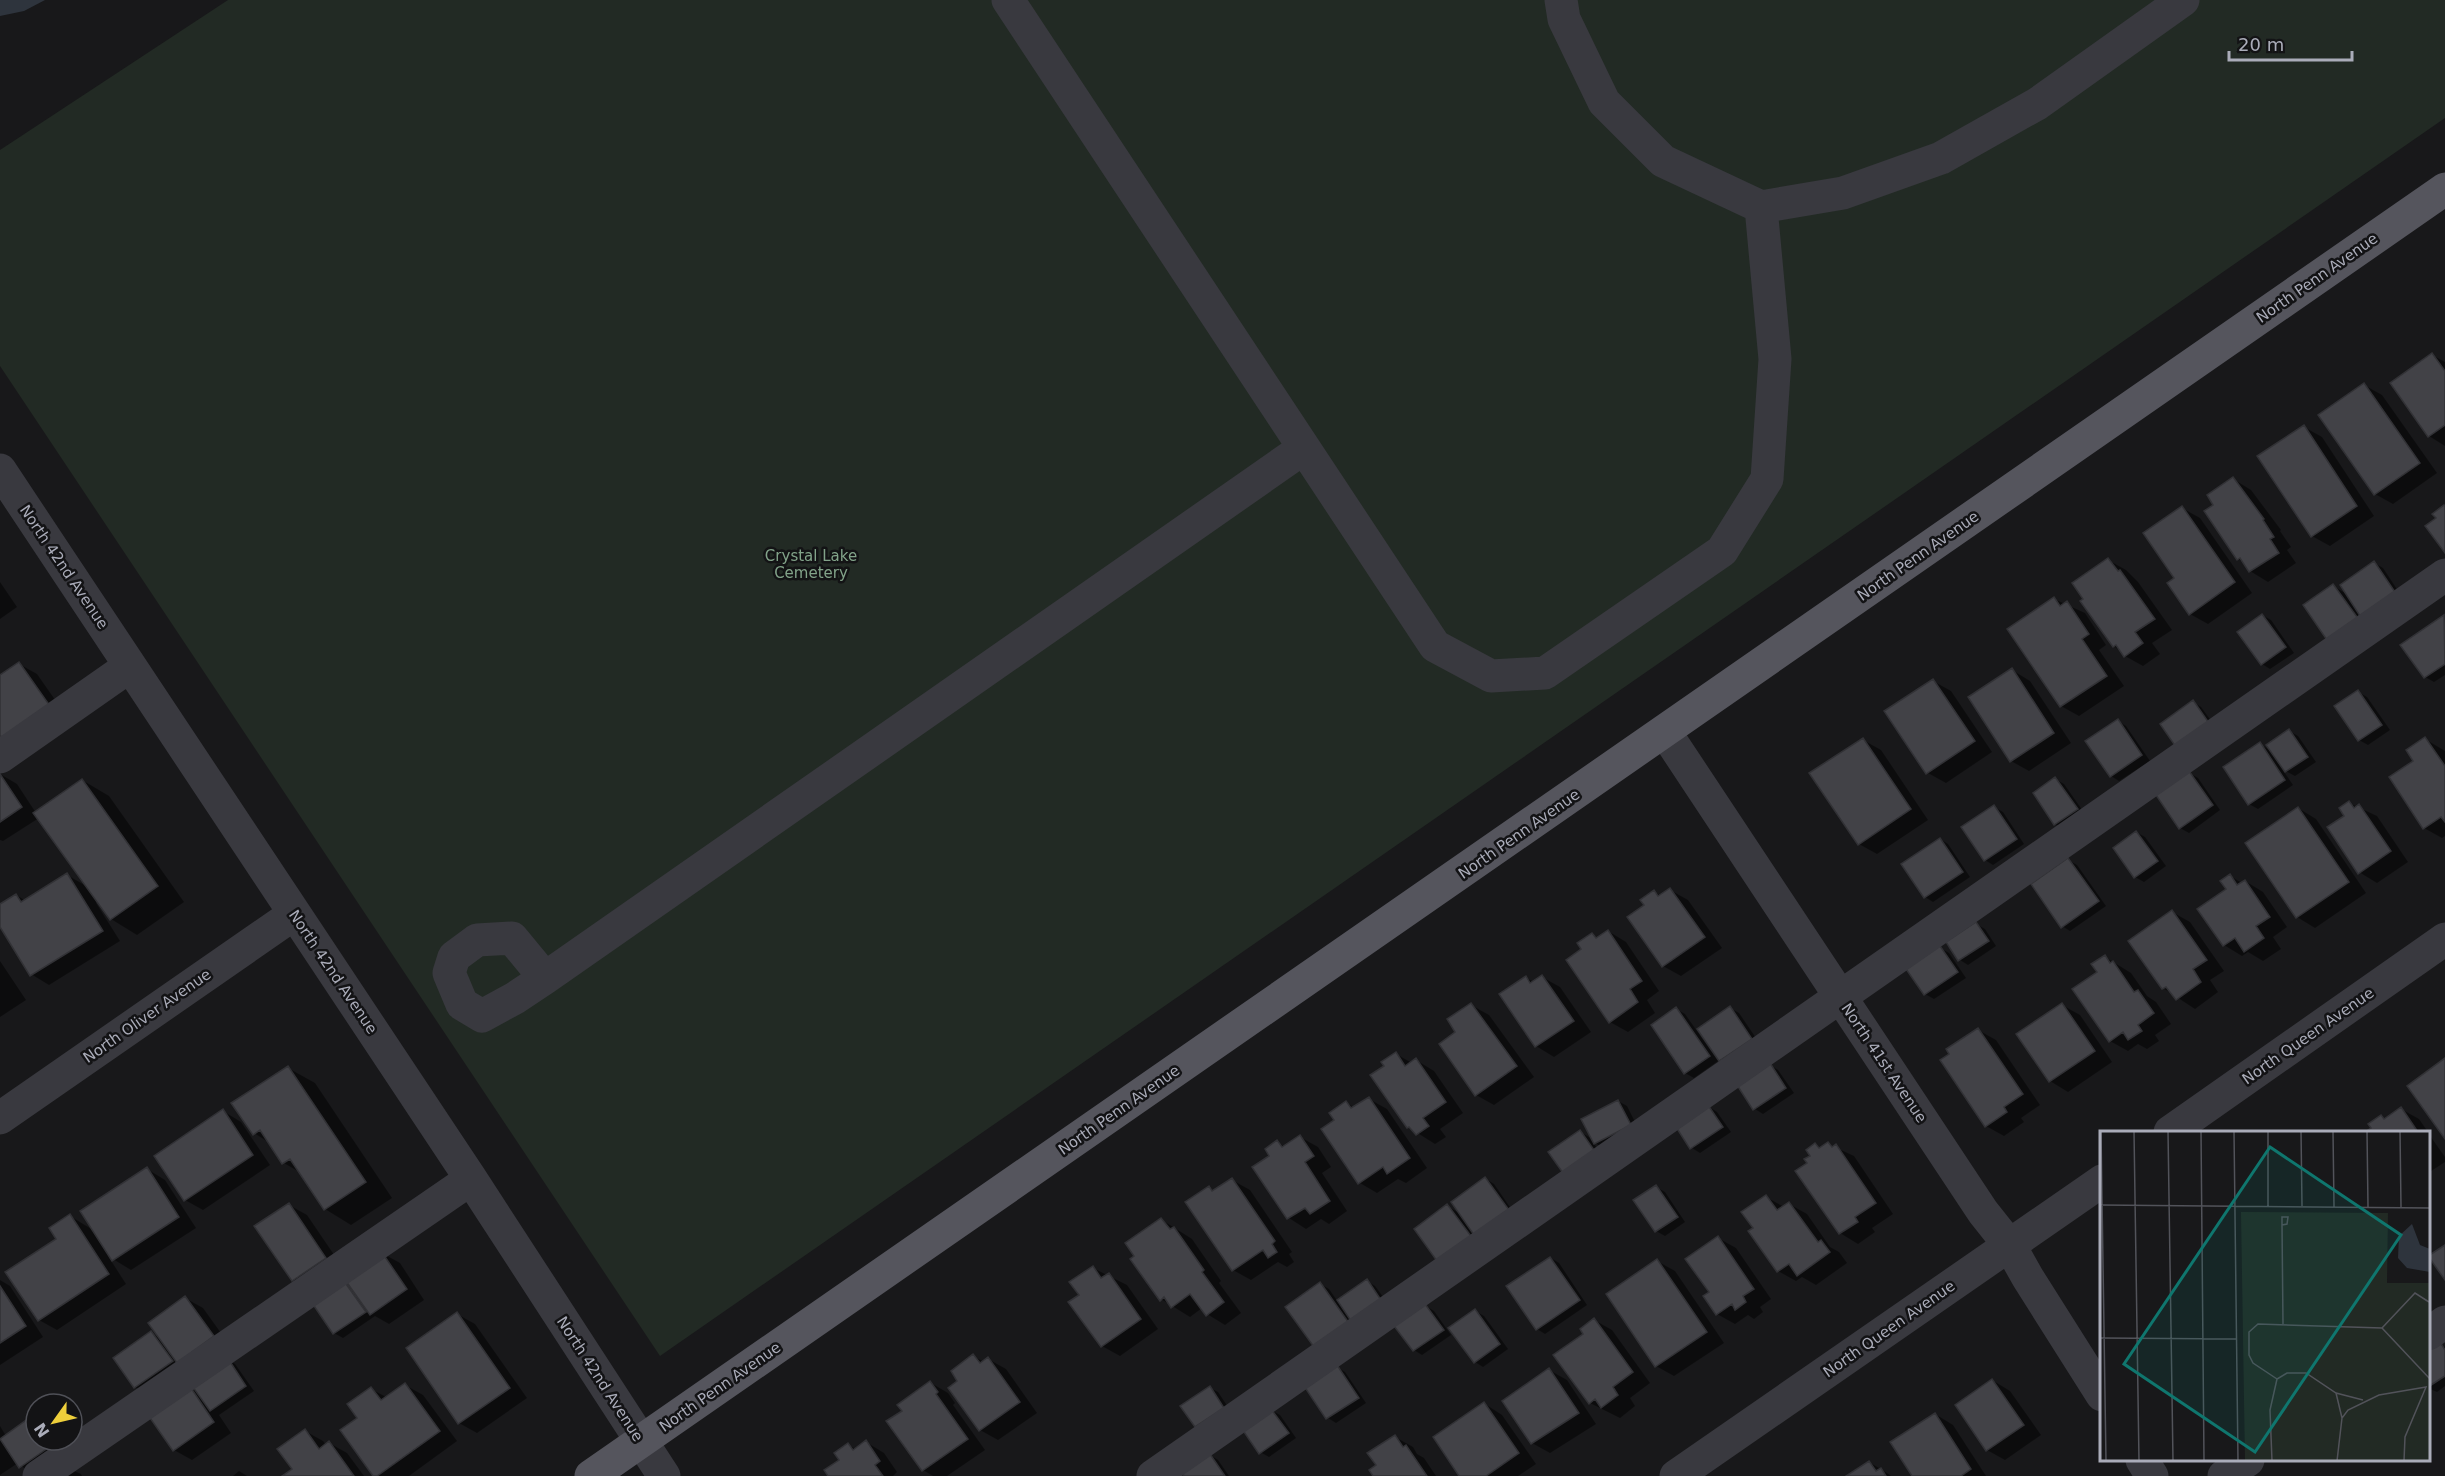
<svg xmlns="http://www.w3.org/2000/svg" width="2445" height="1476" viewBox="0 0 2445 1476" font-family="'DejaVu Sans',sans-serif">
<rect width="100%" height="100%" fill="#18181a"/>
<path fill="#222a24" d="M228,0H2445V118L660,1356L0,366V150Z"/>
<path fill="#2e343d" d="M0,0H45L24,11L0,16Z"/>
<path fill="#0007" d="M2432,355L2445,362V446L2429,436Z
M2364,385L2382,395L2437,473L2393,504L2375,494Z
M2304,427L2322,437L2374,516L2330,546L2312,536Z
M2233,479L2251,490L2281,530L2280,531L2291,547L2287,550L2296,563L2268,582L2250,571L2245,563L2238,559L2216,505Z
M2182,508L2200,518L2252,593L2208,624L2190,614L2177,578Z
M2108,560L2126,570L2138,582L2172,630L2152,643L2160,654L2143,666L2125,656L2114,646Z
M2374,563L2383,568L2404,600L2338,646L2333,586L2347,594Z
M0,582L17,607L0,619Z
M2054,599L2085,613L2106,645L2099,650L2124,686L2079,716L2061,706Z
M2262,615L2271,620L2294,653L2270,669L2262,664L2239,632Z
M2444,617L2445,675L2434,682L2425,677L2403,645Z
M19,664L37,674L67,717L0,732V677Z
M2012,670L2030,681L2071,743L2029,771L2011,761Z
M1933,681L1951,691L1992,752L1946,783L1928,773Z
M2358,692L2367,697L2390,730L2368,745L2359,740Z
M2193,702L2201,707L2217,729L2186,751Z
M2118,721L2126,726L2150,761L2119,781L2111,776Z
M2289,731L2298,736L2316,762L2295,776L2282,769L2293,785L2258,809L2249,804L2260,744L2273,752Z
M2425,739L2445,751V836L2442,838L2424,828L2415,761Z
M1863,740L1881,750L1928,820L1877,854L1859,844Z
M2189,773L2198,778L2220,810L2189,833L2180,828Z
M0,774L17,784L36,813L82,780L109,796L184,902L137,935L111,919L98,901L96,903L120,941L49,985L31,974L0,924V905L16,895L26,901L67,875L88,887L39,818L3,841L0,840Z
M2055,779L2064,784L2085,814L2064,829L2055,824Z
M2349,803L2377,816L2408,862L2377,883L2359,872Z
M1994,807L2003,812L2024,844L1993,865L1985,860Z
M2298,808L2316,819L2366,893L2315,928L2297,917Z
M2136,832L2145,837L2166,866L2144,882L2135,877Z
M1940,839L1948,844L1970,877L1933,902L1925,897Z
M2068,860L2077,865L2106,906L2070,931L2062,926Z
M2230,876L2242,883L2245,881L2263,892L2287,927L2273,937L2281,949L2263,961L2248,952L2242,956L2224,945L2199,910L2228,890Z
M1670,890L1688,900L1722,948L1681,976L1663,966L1646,906L1654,892L1662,896Z
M2172,912L2190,922L2224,971L2210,980L2218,992L2195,1009L2163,988Z
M1976,924L1985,929L1996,946L1968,965L1960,960Z
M1608,931L1626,942L1659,991L1647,1000L1655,1013L1628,1032L1610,1022L1583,950L1593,935L1598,938Z
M1940,948L1949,953L1966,978L1934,999L1925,994Z
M2105,957L2131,973L2147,996L2156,1002L2171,1024L2155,1035L2159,1041L2147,1049L2138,1044L2128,1051L2110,1041L2099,973Z
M0,961L26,1000L0,1017Z
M1542,977L1560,987L1591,1032L1554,1057L1536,1046L1526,978L1534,982Z
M1471,1005L1489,1015L1534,1077L1494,1105L1476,1095L1457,1033Z
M2062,1005L2080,1015L2112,1062L2068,1092L2050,1081Z
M1730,1008L1739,1013L1760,1044L1729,1065L1720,1060Z
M1676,1009L1685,1014L1718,1061L1694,1078L1685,1073Z
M1978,1030L1996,1040L2040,1105L2021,1118L2024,1122L2004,1136L1986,1126Z
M1396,1054L1412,1063L1416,1060L1434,1071L1463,1113L1440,1129L1446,1137L1435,1144L1408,1127L1386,1066Z
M1770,1065L1778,1070L1794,1093L1763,1114L1755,1109L1739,1086Z
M288,1068L315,1083L392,1198L351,1225L325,1209L301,1173L284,1163L270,1143L254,1133Z
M1369,1099L1387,1109L1427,1168L1406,1183L1398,1179L1377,1193L1360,1183L1336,1120L1347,1103L1355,1108Z
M1618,1101L1627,1106L1639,1130L1604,1148L1595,1143Z
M1709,1107L1717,1112L1731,1132L1700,1153L1692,1148L1678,1127Z
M2401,1109L2419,1119L2428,1132H2368Z
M223,1111L241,1122L270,1165L203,1210L185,1200Z
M1580,1132L1589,1137L1602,1155L1551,1152Z
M2428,1133L2445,1157V1162L2428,1173Z
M1300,1137L1318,1147L1331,1167L1322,1173L1347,1211L1329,1224L1321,1219L1306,1229L1289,1218L1254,1168L1271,1156L1277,1142L1285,1147Z
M1828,1144L1854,1156L1893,1214L1872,1228L1875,1232L1858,1244L1840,1233L1809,1164L1816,1145L1821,1148Z
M147,1169L165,1180L196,1228L131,1270L108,1256L126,1284L57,1330L39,1320L58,1239L70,1216L93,1230Z
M1486,1179L1494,1184L1516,1216L1484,1238L1470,1230L1478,1242L1447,1265V1206L1461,1214Z
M1232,1180L1250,1190L1292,1252L1289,1254L1294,1262L1287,1267L1278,1262L1251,1280L1233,1270L1209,1188L1215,1191Z
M1656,1187L1665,1192L1685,1222L1665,1236L1656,1231Z
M1766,1197L1784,1207L1789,1204L1807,1214L1830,1247L1839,1252L1847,1263L1816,1285L1802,1277L1796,1281L1778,1271L1755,1228Z
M289,1205L307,1215L343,1268L311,1290L293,1280Z
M1162,1220L1192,1239L1221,1281L1219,1283L1241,1313L1225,1325L1207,1314L1202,1308L1190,1317L1161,1299Z
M1718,1238L1736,1248L1771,1299L1760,1307L1763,1312L1754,1319L1748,1315L1735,1324L1717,1314L1711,1293Z
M382,1253L400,1263L424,1300L389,1324L375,1316L343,1338L334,1333L344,1283L353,1288Z
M1551,1258L1559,1263L1587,1305L1545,1334L1537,1329Z
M1657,1261L1675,1271L1724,1343L1674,1376L1656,1366Z
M1093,1268L1127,1285L1158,1329L1120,1356L1102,1346L1081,1295Z
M0,1280L10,1286L43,1337L0,1365Z
M1367,1281L1375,1286L1389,1305L1324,1351L1320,1284L1329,1289L1338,1302Z
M185,1298L203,1308L231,1347L144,1392L135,1387L151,1333L161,1339Z
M1426,1306L1434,1311L1451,1335L1422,1355L1414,1350Z
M1475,1311L1484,1316L1508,1349L1483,1367L1475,1362Z
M457,1314L475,1324L527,1398L477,1433L459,1423Z
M1594,1320L1612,1330L1650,1383L1630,1398L1635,1406L1620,1418L1590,1403L1585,1334Z
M2440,1344L2445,1347V1386L2437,1392L2428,1388V1352Z
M973,1356L984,1362L988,1359L1006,1369L1037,1413L998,1440L980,1430L959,1381Z
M227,1359L235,1364L254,1391L219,1415L231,1433L192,1460L174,1450L189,1387L199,1393Z
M1337,1367L1345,1372L1366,1403L1336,1423L1328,1418L1306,1387Z
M1549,1370L1567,1380L1596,1424L1550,1453L1532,1443Z
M1992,1380L2010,1391L2041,1435L2005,1460L1987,1450Z
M931,1383L948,1393L955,1403L953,1405L985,1450L947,1476H933L923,1470L904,1411Z
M405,1385L423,1395L457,1441L409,1476H375L359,1418L371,1389L388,1398Z
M1210,1388L1218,1392L1232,1413L1204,1431Z
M1485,1404L1502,1415L1536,1464L1518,1476H1461Z
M1271,1410L1280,1415L1296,1438L1269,1457L1260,1452Z
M1935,1414L1953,1425L1986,1476H1913Z
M36,1415V1440H62L66,1446L29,1472L18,1463L0,1475V1426L6,1436Z
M305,1431L323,1441L326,1445L329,1443L347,1453L364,1476H285L294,1470Z
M1395,1437L1413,1447L1417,1454L1424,1458L1436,1476H1375L1378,1466Z
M866,1442L884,1453L897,1472L893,1476H830L848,1445L856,1449Z
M1210,1455L1218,1460L1229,1476H1186Z
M1869,1462L1887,1473L1891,1476H1848Z
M72,1470L81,1474L82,1476H63Z
M239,1471L247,1476H233Z"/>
<path fill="#424247" stroke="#323236" stroke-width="1.5" d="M2432,353L2445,371V425L2428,437L2390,383Z
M2364,383L2420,463L2374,495L2318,415Z
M2304,425L2357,506L2311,537L2257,456Z
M2233,477L2264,519L2263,520L2274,537L2270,539L2279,553L2249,572L2240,558L2237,560L2204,511L2213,505L2207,495Z
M2444,505L2445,507V553L2425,526L2436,518L2432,514Z
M2182,506L2235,582L2189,615L2167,583L2174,578L2143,533Z
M2108,558L2118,571L2120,570L2155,619L2135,632L2143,643L2124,657L2116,645L2113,647L2080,601L2083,599L2072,583Z
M2374,561L2397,595L2362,619L2340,585Z
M2333,584L2360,621L2329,643L2303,605Z
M2054,597L2060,606L2067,601L2089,634L2082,639L2107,676L2060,707L2007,629Z
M2262,614L2286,647L2261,665L2237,632Z
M2444,615L2445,664L2424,678L2400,645Z
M19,662L50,706L3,740L0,735V675Z
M2012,668L2054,733L2010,762L1968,697Z
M1933,679L1975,741L1926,774L1884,711Z
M2358,690L2382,725L2358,741L2334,706Z
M2193,700L2209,723L2176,747L2160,724Z
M2118,719L2142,755L2110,777L2085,741Z
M2289,729L2308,757L2285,772L2266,745Z
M2425,737L2445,766V822L2441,817L2423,829L2389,777L2413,761L2406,750Z
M1863,738L1911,809L1858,845L1809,773Z
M2260,742L2285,780L2248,805L2223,767Z
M2189,771L2213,805L2179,829L2156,795Z
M0,774L22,807L0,822Z
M2055,777L2078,809L2054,825L2033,793Z
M82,779L158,886L110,920L33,813Z
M2349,801L2354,808L2359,804L2391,851L2358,874L2327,827L2344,816L2339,808Z
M1994,805L2017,839L1984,861L1961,827Z
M2298,807L2349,882L2296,918L2245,843Z
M2136,831L2158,861L2134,878L2113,848Z
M1940,838L1963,872L1924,898L1901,864Z
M2068,858L2099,901L2061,928L2031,884Z
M67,873L103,931L30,976L0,927V904L16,894L21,902Z
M2230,874L2237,885L2245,880L2270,917L2256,926L2264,938L2244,952L2235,938L2223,946L2197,909L2226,889L2220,881Z
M1670,888L1705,937L1662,967L1627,917L1644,905L1640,900L1654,890L1658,896Z
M2172,910L2207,960L2193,969L2201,982L2176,1000L2166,987L2162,989L2128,941Z
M1976,922L1989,941L1958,961L1946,942Z
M1608,930L1642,981L1630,989L1638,1002L1609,1023L1566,960L1581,949L1577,943L1592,933L1596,938Z
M1940,946L1958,972L1924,995L1906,969Z
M2105,955L2110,963L2113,961L2134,992L2138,990L2154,1013L2138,1025L2142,1031L2128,1040L2123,1032L2109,1042L2072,989L2097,972L2091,964Z
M1542,975L1574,1021L1535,1047L1499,994L1526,976L1530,983Z
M1471,1003L1517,1066L1475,1096L1439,1044L1455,1032L1447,1019Z
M2062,1003L2095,1051L2049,1082L2016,1034Z
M1730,1006L1752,1039L1719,1061L1697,1029Z
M1676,1007L1710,1056L1684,1074L1651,1025Z
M1978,1028L2023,1094L2004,1107L2007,1112L1985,1127L1940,1060L1949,1054L1946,1049Z
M1396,1052L1405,1066L1416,1058L1446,1102L1423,1118L1429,1126L1416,1135L1409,1127L1407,1128L1370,1075L1384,1066L1381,1062Z
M2445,1058V1139L2407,1086Z
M1770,1063L1786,1088L1753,1110L1737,1085Z
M288,1066L366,1182L324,1210L290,1159L282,1164L260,1130L253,1135L231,1103Z
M1369,1097L1410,1158L1387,1174L1383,1167L1358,1184L1321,1129L1334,1120L1329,1113L1346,1101L1351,1108Z
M1618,1100L1631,1125L1594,1144L1581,1119Z
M1708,1105L1723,1127L1690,1149L1676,1127Z
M2401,1107L2418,1132H2365L2371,1128L2368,1124L2381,1115L2384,1119Z
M223,1109L253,1155L184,1201L154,1156Z
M1580,1130L1594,1150L1563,1173L1548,1152Z
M1300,1135L1314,1156L1305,1162L1330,1201L1310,1214L1305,1208L1287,1219L1252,1167L1269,1156L1265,1149L1277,1140L1282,1147Z
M1828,1142L1832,1147L1836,1144L1876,1203L1855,1217L1858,1222L1839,1234L1795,1171L1807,1163L1804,1159L1810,1156L1806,1150L1815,1143L1819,1148Z
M147,1167L179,1217L112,1261L80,1211Z
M1485,1177L1509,1210L1474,1235L1451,1202Z
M1232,1178L1275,1241L1272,1244L1277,1252L1268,1258L1263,1250L1232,1271L1185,1202L1209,1186L1212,1191Z
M1656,1185L1678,1217L1655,1232L1633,1200Z
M1766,1195L1777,1210L1789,1202L1818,1242L1821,1240L1830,1252L1797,1276L1789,1264L1777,1272L1748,1231L1753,1228L1741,1212Z
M289,1203L326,1258L292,1281L254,1226Z
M1447,1204L1471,1236L1437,1261L1414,1229Z
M70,1214L109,1274L38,1321L5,1272L56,1239L49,1228Z
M1161,1218L1170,1229L1174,1227L1204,1270L1202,1272L1224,1302L1206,1316L1190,1294L1171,1308L1164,1297L1160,1301L1130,1259L1134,1256L1125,1243Z
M1718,1236L1754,1289L1743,1296L1746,1302L1735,1310L1732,1304L1716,1315L1703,1296L1709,1292L1685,1259Z
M2445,1245V1280L2428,1256Z
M381,1251L407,1289L370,1315L343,1277Z
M1550,1257L1580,1300L1536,1330L1506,1286Z
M1657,1259L1707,1332L1655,1367L1606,1294Z
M1093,1266L1101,1278L1109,1273L1141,1319L1101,1347L1068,1302L1079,1295L1069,1282Z
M1367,1279L1381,1300L1351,1321L1337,1300Z
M344,1281L366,1312L333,1334L312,1303Z
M1320,1282L1349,1323L1314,1347L1285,1307Z
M0,1286L26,1326L0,1343Z
M185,1296L214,1336L177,1363L148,1323Z
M1425,1304L1444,1330L1413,1351L1394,1326Z
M1475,1309L1500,1344L1474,1363L1448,1328Z
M457,1312L510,1388L458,1424L406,1348Z
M1594,1318L1633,1372L1613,1387L1618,1395L1601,1408L1595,1399L1589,1404L1553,1355L1583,1334L1580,1329Z
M151,1331L173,1361L134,1388L113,1358Z
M2440,1342L2445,1350V1376L2428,1387V1350Z
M973,1354L980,1363L988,1357L1020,1402L979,1431L948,1388L957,1381L951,1371Z
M227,1357L246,1386L210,1411L190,1383Z
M1337,1365L1359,1398L1326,1419L1304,1386Z
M1549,1368L1579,1413L1531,1444L1502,1401Z
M1992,1379L2024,1425L1986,1451L1955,1405Z
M930,1381L938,1392L936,1394L968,1439L922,1471L886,1421L902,1411L897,1405Z
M405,1383L440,1431L377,1476H373L340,1430L357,1418L347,1404L371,1387L381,1400Z
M189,1385L214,1422L173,1451L148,1415Z
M1210,1386L1224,1408L1195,1427L1180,1406Z
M1484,1402L1519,1453L1486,1476H1459L1433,1437Z
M1271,1409L1289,1433L1259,1454L1242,1429Z
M36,1413V1440L58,1441L19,1468L0,1439Z
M1935,1413L1971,1469L1961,1476H1912L1890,1442Z
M305,1429L319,1449L329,1441L354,1476H282L292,1469L277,1449Z
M1395,1435L1403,1447L1406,1445L1427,1476H1373L1369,1470L1376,1465L1367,1453Z
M866,1440L880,1461L875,1465L883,1476H828L824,1470L839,1460L834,1453L848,1443L853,1450Z
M1210,1454L1225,1476H1184L1182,1472Z
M1869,1461L1876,1471L1881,1468L1886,1476H1846Z"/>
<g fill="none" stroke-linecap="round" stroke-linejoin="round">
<path stroke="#39393f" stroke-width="33" d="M1008,0L1435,646L1491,676L1545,673L1722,551L1767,479L1775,359L1761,207
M1561,0L1564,19L1604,102L1663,161L1761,207L1843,193L1941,158L2037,104L2183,0
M0,470L471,1179L664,1476
M1665,732L1983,1212L2010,1246L2028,1278L2102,1395
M0,757L130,666
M545,978L512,938L477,940L454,957L449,973L462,1004L482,1016L515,998L545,978L1304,448
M0,1118L294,914
M2170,1132L2445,939
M2428,1334L2445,1322
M2142,1460L2152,1476
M39,1476L471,1179
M1153,1476L2445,575
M1676,1476L2102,1181
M2224,1476L2248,1460"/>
<path stroke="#55555d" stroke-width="33" d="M591,1476L2445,189"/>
</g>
<g text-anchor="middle" stroke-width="5" stroke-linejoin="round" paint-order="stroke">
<g font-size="15" fill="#aaacb9" stroke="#131315">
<text transform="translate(2317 278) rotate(-35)" y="5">North Penn Avenue</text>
<text transform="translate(1918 556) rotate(-35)" y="5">North Penn Avenue</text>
<text transform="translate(64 567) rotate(56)" y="5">North 42nd Avenue</text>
<text transform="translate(1519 834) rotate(-35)" y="5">North Penn Avenue</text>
<text transform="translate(333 972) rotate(56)" y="5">North 42nd Avenue</text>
<text transform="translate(147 1016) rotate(-35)" y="5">North Oliver Avenue</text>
<text transform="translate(2308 1036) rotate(-35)" y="5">North Queen Avenue</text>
<text transform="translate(1884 1063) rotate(56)" y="5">North 41st Avenue</text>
<text transform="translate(1119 1110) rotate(-35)" y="5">North Penn Avenue</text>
<text transform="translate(1889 1329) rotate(-35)" y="5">North Queen Avenue</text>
<text transform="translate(600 1379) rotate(57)" y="5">North 42nd Avenue</text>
<text transform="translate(720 1387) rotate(-35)" y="5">North Penn Avenue</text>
</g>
<g font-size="15" fill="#82a389" stroke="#131315">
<text x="811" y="561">Crystal Lake<tspan x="811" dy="17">Cemetery</tspan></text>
</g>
</g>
<g transform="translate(2100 1131)">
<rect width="330" height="330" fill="#18181a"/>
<path d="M141,81L288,82L287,152H330V330H145Z" fill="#222a24"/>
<path d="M312,93L320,114L330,118V141L307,137L298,127L299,105Z" fill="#2e343d"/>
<path fill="none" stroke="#52535a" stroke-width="1.5" d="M1,0L6,330M34,0L39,330M68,0L73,330M101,0L104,330M134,0L138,330M168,0V75M201,0L202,75M233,0L234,76M267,0L268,76M300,0L301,76M0,74L330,77M182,94L187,93L188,86H182V94L183,193M282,197L315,162L329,171M0,207L137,208M177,248L153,232L149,224V201L158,193L282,197L330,248M236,262L242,287M172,330L170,279L177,248L187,242H206L236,262L263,269M237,330L242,287L248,279L279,264L326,256L305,306L304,330"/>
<path fill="#0f766e" fill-opacity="0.15" stroke="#0f766e" stroke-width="3" d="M170,16L301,104L155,321L24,233Z"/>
<rect width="330" height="330" fill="none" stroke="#aaacb9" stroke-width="3"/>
</g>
<g transform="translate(54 1422) rotate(236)"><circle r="28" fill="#131315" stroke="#4f5057" stroke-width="1.5"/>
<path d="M0-4.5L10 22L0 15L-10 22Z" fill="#eecf3b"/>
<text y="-9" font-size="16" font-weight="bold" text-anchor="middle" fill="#aaacb9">N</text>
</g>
<path d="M2229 51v9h123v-9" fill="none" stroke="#aaacb9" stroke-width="3"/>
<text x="2238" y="51" font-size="18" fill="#aaacb9" stroke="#131315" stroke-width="4.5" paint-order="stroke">20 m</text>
</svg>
